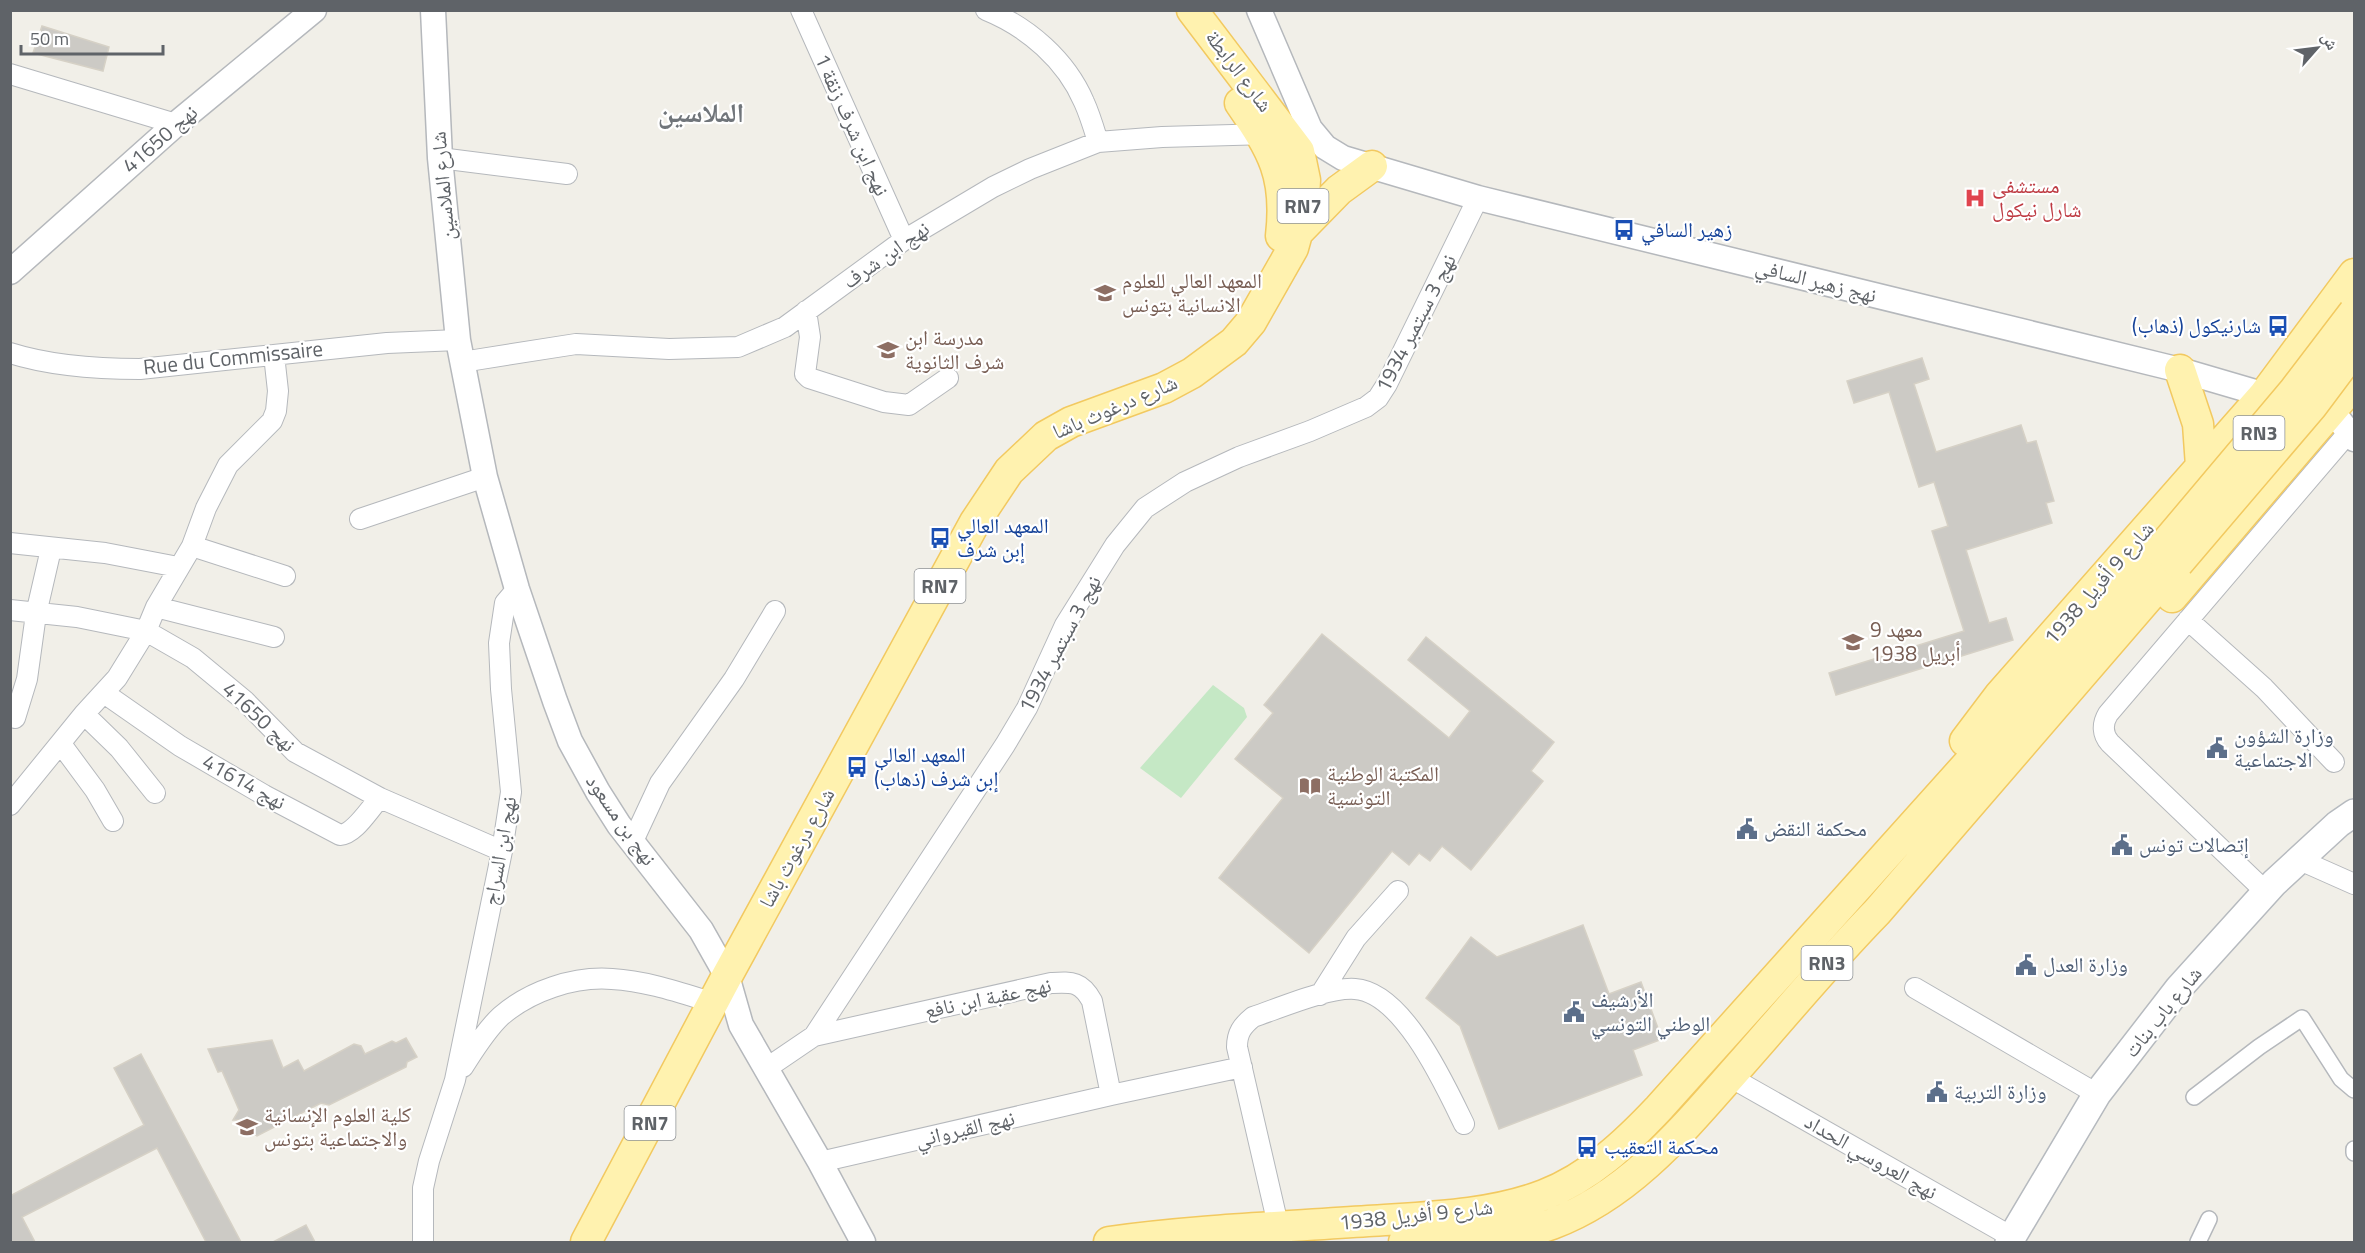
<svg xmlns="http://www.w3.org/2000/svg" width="2365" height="1253" viewBox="0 0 2365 1253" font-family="'Titillium Web','Noto Naskh Arabic',sans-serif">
<rect width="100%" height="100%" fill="#f1efe8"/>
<path fill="#c5e8c5" d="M1213,685L1244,708L1247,717L1181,798L1140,768Z"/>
<path fill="#cccac5" stroke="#d6d1c6" stroke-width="1.5" d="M42,26L109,47L103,71L33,53Z
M1922,358L1929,379L1914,384L1936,452L2021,425L2027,443L2036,441L2054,501L2046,503L2052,523L1966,550L1989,623L2006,618L2013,640L1836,695L1829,673L1964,631L1932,531L1948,526L1934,482L1919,487L1889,392L1854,403L1847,381Z
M1322,634L1449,738L1470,711L1408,660L1426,637L1554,742L1531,771L1543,781L1471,870L1442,846L1430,861L1419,853L1409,865L1392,851L1309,953L1219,878L1283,798L1235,759L1273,713L1264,705Z
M1583,925L1609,994L1641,982L1662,1039L1633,1050L1642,1075L1499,1129L1460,1026L1426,998L1471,937L1497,957Z
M406,1038L417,1057L407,1062L406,1067L329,1105L321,1103L257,1136L247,1130L243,1120H233L239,1110L222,1071L218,1072L208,1049L272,1040L283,1068L298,1060L304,1071L354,1044L361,1046L365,1054L392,1041L396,1043Z
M141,1054L241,1242H206L157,1148L22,1217L35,1242H10V1196L144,1125L114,1068Z
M306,1225L315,1242H273Z"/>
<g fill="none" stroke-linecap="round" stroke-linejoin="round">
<defs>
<path id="pedestrian" d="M2194,1097L2259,1047L2302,1018L2341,1079L2354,1090
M2354,1149V1153
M2198,1242L2209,1219"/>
<path id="minor" d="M801,10L904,240
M986,10C1028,27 1066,60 1084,102C1090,115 1094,129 1098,142
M10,74L176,124
M440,158L567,174
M806,311L810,337L805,374L809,378L884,402L909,405L948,378
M10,353C51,366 97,369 140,369L387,343L458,340
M462,362L576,344L669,349L738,347L785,327L904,240L993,187L1030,169L1098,142L1162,137L1268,134
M360,519L485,477
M10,543L105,553L178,567
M192,546L285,576
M156,607L274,637
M10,610L77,617L146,631L193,658L245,701L295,752L380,798L502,851
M2188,620L2264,688L2334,762
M104,693L180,746L264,795L340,835C355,834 369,809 380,798
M84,714L119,748L155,793
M15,718L27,679L36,614L51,549
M61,744L95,790L113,821
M10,805L84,714L117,678L146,631L156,607L192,546L206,508L228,465L272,421L276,411L278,391L274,355
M633,841L660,783L734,679L775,611
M2300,860L2354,884
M2266,892L2110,743C2102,734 2102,724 2108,714L2349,432
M1915,988L2097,1094
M1320,995L1356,938L1398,891
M814,1036L1005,745L1027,708L1065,625L1115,545L1145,508L1185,482L1239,457L1310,431L1366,407L1378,398L1387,384L1478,198
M463,1067C474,1050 486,1030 501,1016C530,991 574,976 612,979C647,981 681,993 714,1003
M767,1068L814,1036L1051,983C1072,982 1081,981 1092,1001L1111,1095L1242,1067
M1730,1077L2012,1237
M820,1162L1111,1095
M423,1242V1188L429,1161L455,1080L502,851L511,792L501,689L499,643L505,603L517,589
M1282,1242L1237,1047C1237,1033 1242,1026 1253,1017C1280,1008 1328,987 1355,989C1403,992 1445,1085 1464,1124"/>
<path id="tertiary" d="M433,10L440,158L458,340L485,477L517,589L555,701L570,741L598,792L619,825L701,930L727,976L741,1025L820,1162L863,1242
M1259,10L1310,129L1325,147L1343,158L1478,198L2180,370L2279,399
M10,272L176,124L314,10
M2313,407L2333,412L2354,439"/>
<path id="secondary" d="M2009,1242L2097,1094L2179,988L2274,883L2338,824L2354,813"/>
<path id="primary" d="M1240,103C1273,151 1288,176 1281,236
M1297,233L1339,190L1372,166
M2180,370L2198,424L2201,466
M2172,597L2354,384
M1965,741L1999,696L2264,395L2354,274
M586,1242L727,976L975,522L1009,471L1046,436L1071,422L1164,388L1192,373L1234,342L1251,322L1293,248L1303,212L1305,180L1299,151L1192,10
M1109,1242C1195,1230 1282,1227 1368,1221C1426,1217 1489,1216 1544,1195C1590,1177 1626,1143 1659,1108L2159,551
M1404,1242C1451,1240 1508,1240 1552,1224C1632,1194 1686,1126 1741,1064C1786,1013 1829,961 1877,912L2178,563"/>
</defs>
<use href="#pedestrian" stroke="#b5b8bc" stroke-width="18"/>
<use href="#minor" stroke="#b5b8bc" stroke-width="22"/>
<use href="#tertiary" stroke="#b5b8bc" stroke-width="27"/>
<use href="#secondary" stroke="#b6babf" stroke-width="30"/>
<use href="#primary" stroke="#f2c960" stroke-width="33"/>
<use href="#pedestrian" stroke="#fff" stroke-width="15"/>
<use href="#minor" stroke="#fff" stroke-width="20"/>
<use href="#tertiary" stroke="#fff" stroke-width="24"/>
<use href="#secondary" stroke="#fff" stroke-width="27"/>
<use href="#primary" stroke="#fff2af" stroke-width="30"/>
<defs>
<path id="primary-bridge" d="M2159,551L2293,392L2354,312
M2178,563L2312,406L2354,350"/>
</defs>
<use href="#primary-bridge" stroke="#f2c960" stroke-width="33" stroke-linecap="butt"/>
<use href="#primary-bridge" stroke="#fff2af" stroke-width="30"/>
</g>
<defs>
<symbol id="hospital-bare" viewBox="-9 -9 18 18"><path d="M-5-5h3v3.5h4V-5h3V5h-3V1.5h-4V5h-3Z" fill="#e0444e" stroke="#fff" stroke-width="2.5" paint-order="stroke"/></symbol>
<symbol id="bus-bare" viewBox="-9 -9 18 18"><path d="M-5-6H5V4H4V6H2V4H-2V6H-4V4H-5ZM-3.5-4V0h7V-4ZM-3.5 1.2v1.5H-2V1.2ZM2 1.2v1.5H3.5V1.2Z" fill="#1a4fb4" stroke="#fff" stroke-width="2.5" paint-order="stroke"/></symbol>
<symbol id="university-bare" viewBox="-9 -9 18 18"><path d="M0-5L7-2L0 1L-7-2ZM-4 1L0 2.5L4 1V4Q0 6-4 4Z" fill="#8d6e63" stroke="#fff" stroke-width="2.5" paint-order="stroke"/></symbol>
<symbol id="school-bare" viewBox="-9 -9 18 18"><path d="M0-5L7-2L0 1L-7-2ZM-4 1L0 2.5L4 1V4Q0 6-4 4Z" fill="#8d6e63" stroke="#fff" stroke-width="2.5" paint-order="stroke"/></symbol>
<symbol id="civic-bare" viewBox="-9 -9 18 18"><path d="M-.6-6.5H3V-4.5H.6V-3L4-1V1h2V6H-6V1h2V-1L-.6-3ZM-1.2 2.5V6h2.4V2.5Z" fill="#5c6f8a" stroke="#fff" stroke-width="2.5" paint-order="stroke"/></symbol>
<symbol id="library-bare" viewBox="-9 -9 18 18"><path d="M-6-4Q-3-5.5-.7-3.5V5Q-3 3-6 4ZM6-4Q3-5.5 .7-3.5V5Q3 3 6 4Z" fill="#8d6e63" stroke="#fff" stroke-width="2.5" paint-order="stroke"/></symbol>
</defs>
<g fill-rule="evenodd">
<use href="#hospital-bare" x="1960" y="183" width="30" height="30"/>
<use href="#bus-bare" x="1609" y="215" width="30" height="30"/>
<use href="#university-bare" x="1090" y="278" width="30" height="30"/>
<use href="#bus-bare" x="2263" y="311" width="30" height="30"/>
<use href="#school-bare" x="873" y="335" width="30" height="30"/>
<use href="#bus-bare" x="925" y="523" width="30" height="30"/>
<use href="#school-bare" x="1838" y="627" width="30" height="30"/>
<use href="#civic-bare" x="2202" y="733" width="30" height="30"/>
<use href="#bus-bare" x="842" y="752" width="30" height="30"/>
<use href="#library-bare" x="1295" y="771" width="30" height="30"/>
<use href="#civic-bare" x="1732" y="814" width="30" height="30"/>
<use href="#civic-bare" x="2107" y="830" width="30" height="30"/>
<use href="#civic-bare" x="2011" y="950" width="30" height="30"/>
<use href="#civic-bare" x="1559" y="997" width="30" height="30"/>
<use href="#civic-bare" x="1922" y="1077" width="30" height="30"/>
<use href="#university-bare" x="232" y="1112" width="30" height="30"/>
<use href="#bus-bare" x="1572" y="1132" width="30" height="30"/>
</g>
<g text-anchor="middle" stroke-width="4.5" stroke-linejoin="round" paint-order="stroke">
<g fill="#fff" stroke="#8f9295" stroke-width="1.5">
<rect x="1277.5" y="189" width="51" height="34" rx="4.5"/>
<rect x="2233.5" y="416" width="51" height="34" rx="4.5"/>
<rect x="914.5" y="569" width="51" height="34" rx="4.5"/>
<rect x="1801.5" y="946" width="51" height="34" rx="4.5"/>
<rect x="624.5" y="1106" width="51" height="34" rx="4.5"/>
</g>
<g font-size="20" font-weight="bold" fill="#5f6368">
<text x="1303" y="213">RN7</text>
<text x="2259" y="440">RN3</text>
<text x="940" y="593">RN7</text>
<text x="1827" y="970">RN3</text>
<text x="650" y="1130">RN7</text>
</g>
<g font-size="21" fill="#5f6368" stroke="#fff">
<text transform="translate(1239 71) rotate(53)" y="7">شارع الرابطة</text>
<text transform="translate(852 125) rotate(66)" y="7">نهج ابن شرف زنقة 1</text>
<text transform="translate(160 139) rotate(-41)" y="7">نهج 41650</text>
<text transform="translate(443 186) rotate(-95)" y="7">شارع الملاسين</text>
<text transform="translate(886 255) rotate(-35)" y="7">نهج ابن شرف</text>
<text transform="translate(1816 281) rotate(14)" y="7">نهج زهير السافي</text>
<text transform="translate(1416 323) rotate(-63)" y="7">نهج 3 سبتمبر 1934</text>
<text transform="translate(233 358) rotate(-6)" y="7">Rue du Commissaire</text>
<text transform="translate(1115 407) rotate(-23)" y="7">شارع درغوث باشا</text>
<text transform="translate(2099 583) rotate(-49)" y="7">شارع 9 أفريل 1938</text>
<text transform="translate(1060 644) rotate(-62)" y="7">نهج 3 سبتمبر 1934</text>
<text transform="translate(259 717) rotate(43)" y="7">نهج 41650</text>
<text transform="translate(244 782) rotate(29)" y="7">نهج 41614</text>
<text transform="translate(621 820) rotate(55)" y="7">نهج بن مسعود</text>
<text transform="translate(797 848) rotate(-61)" y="7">شارع درغوث باشا</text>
<text transform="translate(500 851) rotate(-80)" y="7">نهج ابن السراج</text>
<text transform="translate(988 998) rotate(-12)" y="7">نهج عقبة ابن نافع</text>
<text transform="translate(2163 1012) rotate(-51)" y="7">شارع باب بنات</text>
<text transform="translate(965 1129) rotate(-13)" y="7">نهج القيرواني</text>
<text transform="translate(1871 1157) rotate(30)" y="7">نهج العروسي الحداد</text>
<text transform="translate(1416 1215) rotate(-6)" y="7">شارع 9 أفريل 1938</text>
</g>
<g font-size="21" fill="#be3a42" stroke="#fff" text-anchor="start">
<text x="1992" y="193">مستشفى<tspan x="1992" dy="24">شارل نيكول</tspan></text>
</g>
<g font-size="21" fill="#164399" stroke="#fff" text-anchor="start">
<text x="1641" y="237">زهير السافي</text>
<text x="2261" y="333" text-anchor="end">شارنيكول (ذهاب)</text>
<text x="957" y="533">المعهد العالي<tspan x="957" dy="24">إبن شرف</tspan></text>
<text x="874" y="762">المعهد العالي<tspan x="874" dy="24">إبن شرف (ذهاب)</tspan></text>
<text x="1604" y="1154">محكمة التعقيب</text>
</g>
<g font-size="21" fill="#785e54" stroke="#fff" text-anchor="start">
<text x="1122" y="288">المعهد العالي للعلوم<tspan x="1122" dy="24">الانسانية بتونس</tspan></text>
<text x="905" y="345">مدرسة ابن<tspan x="905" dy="24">شرف الثانوية</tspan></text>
<text x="1870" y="637">معهد 9<tspan x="1870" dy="24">أبريل 1938</tspan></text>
<text x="1327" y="781">المكتبة الوطنية<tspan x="1327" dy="24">التونسية</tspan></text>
<text x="264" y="1122">كلية العلوم الإنسانية<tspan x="264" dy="24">والاجتماعية بتونس</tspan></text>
</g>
<g font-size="21" fill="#4e5e75" stroke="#fff" text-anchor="start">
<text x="2234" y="743">وزارة الشؤون<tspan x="2234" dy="24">الاجتماعية</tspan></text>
<text x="1764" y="836">محكمة النقض</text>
<text x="2139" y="852">إتصالات تونس</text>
<text x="2043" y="972">وزارة العدل</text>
<text x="1591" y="1007">الأرشيف<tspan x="1591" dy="24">الوطني التونسي</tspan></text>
<text x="1954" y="1099">وزارة التربية</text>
</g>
<g font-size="27" font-weight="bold" fill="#70757a" stroke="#fff">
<text x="701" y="122">الملاسين</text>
</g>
</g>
<rect width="2365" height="1253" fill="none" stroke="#5f6368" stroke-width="24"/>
<g transform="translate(2317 48) rotate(62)" stroke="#ffffff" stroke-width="4.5" paint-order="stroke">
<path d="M0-4.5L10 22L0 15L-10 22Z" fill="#5f6368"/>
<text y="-9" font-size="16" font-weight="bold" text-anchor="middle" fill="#5f6368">ش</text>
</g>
<path d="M21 45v9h142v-9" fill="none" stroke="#5f6368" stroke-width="3"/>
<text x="30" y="45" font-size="18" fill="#5f6368" stroke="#ffffff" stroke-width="4.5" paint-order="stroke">50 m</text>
</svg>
